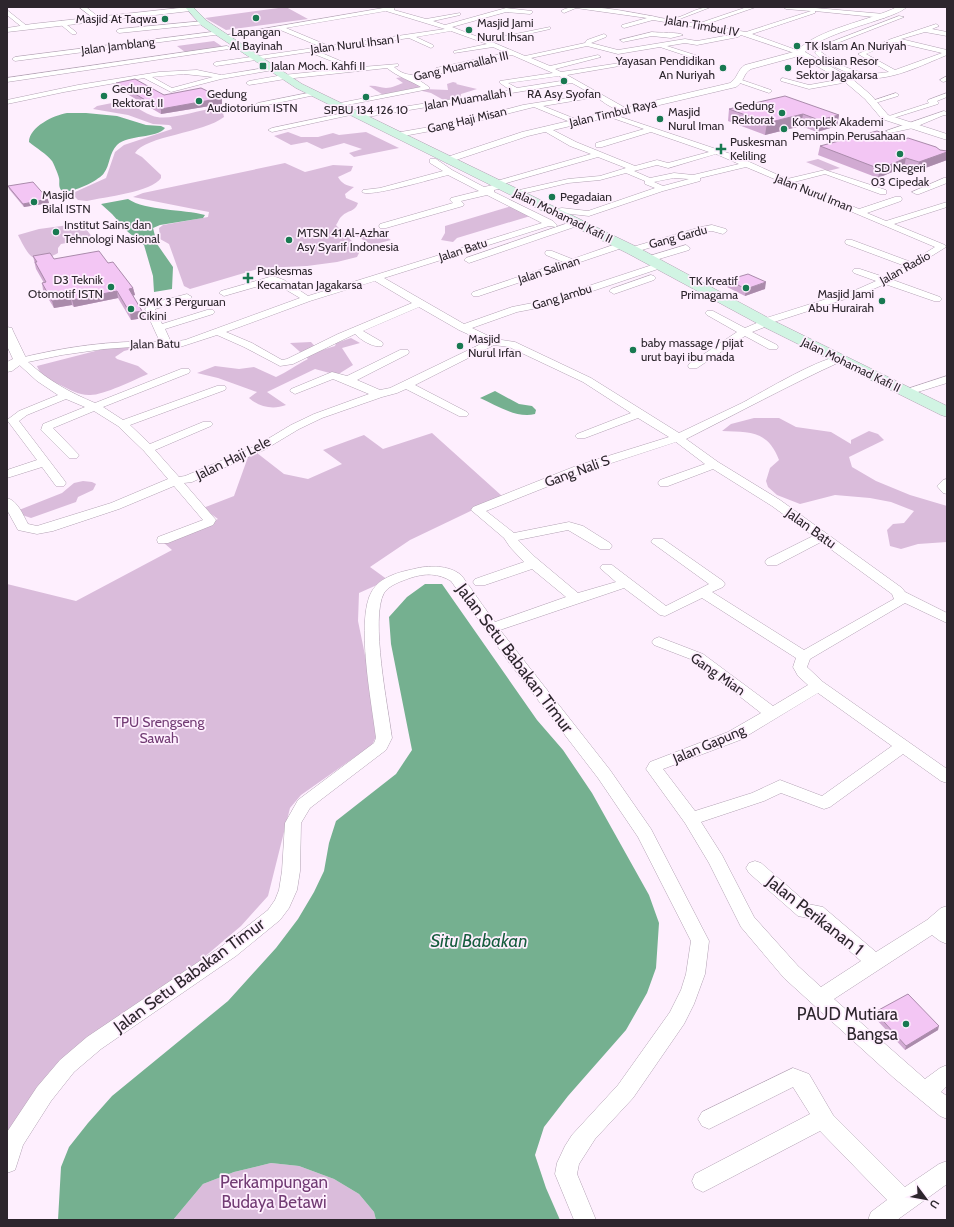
<svg xmlns="http://www.w3.org/2000/svg" width="954" height="1227" viewBox="0 0 954 1227" font-family="Cabin,sans-serif">
<rect width="100%" height="100%" fill="#feeffe"/>
<path fill="#dabcdb" d="M286,7L308,19L226,30L205,18Z
M214,41L223,47L185,52L177,46Z
M403,77L413,79H429L419,81V85L423,89L448,90L447,84L453,82L457,83L456,84L477,89L461,94L460,100L447,102L431,93L418,90L385,96L369,86C375,85 380,88 386,88C392,88 397,85 403,83L396,78Z
M117,102C133,101 142,114 157,117C171,120 199,110 215,108L222,109L224,117C204,133 145,136 135,153L142,157L161,175V178C152,192 104,197 87,201L78,200L74,196L75,192L106,178L115,152L124,145L172,129L171,126L169,125L153,124L128,115L93,109L97,106Z
M288,132L301,137H318L333,133L339,135L366,132L399,148L354,157L349,153L362,149L344,143L322,149L307,142L291,145L274,136Z
M818,159L840,168L828,171L806,162Z
M285,163L305,172L333,165L353,166L351,171L338,177C341,183 347,186 354,187L345,194L346,198L358,203C355,212 348,210 342,216C339,218 338,223 336,225C345,236 354,239 359,253L357,257L337,262L307,266L261,268L190,289L184,286L169,244L160,239L159,228L163,225L208,217L209,212L133,197L143,193Z
M518,204L537,214L457,238L453,242L441,240L445,233V226Z
M69,225L86,229L93,238L61,244L58,248V253C52,257 35,262 30,255C26,251 21,241 18,235L39,229Z
M372,229L391,240L372,245L353,234Z
M351,338L360,343L342,348L353,365L337,375L315,369L267,392L286,405C273,410 259,407 249,398L257,392L218,378L197,373L215,366L239,369L254,367L276,377C287,372 296,365 308,359L290,343L311,342L319,351L335,346L336,343Z
M134,344L140,347L124,351L115,357L117,359L138,366L148,374C134,380 102,396 89,395C78,395 69,389 60,385C48,379 42,378 37,366L111,347Z
M754,418H779L796,427L831,432L851,444V440L869,431L878,434L884,440L849,457L852,467L876,481L910,495L947,506V542L918,544L901,549L890,546L887,530L893,524L904,523L914,511L891,502L870,498L835,495L800,504L777,495L768,487L766,481L770,468L779,460C768,430 749,432 722,431L731,424Z
M432,433L502,496L410,540L370,567L388,580L359,593L358,621L380,728L372,745L301,795L290,808L268,896L241,926L93,1051L35,1110L7,1152V584L76,601L172,550L164,543L218,519L203,508L234,496L248,457L257,453L284,474L308,479L342,464L323,450L364,435L383,449Z
M83,481L92,482L96,484L93,490L78,497L76,502L31,518L22,515L19,510L62,493L74,483Z
M271,1163L299,1166L334,1179L359,1194L374,1212L376,1220H173L203,1184L234,1172Z"/>
<path fill="#75b090" d="M67,113H86L117,116L146,125L161,126L165,128C156,139 129,134 117,145C109,153 110,165 104,173C100,180 68,196 61,190C58,186 60,182 59,178C59,176 53,162 52,161C47,154 36,148 29,142C29,127 54,115 67,113Z
M128,199C146,211 183,209 205,215L203,218L160,225L153,228L157,244L173,267L172,289L154,292L153,276L144,245L128,232L112,214L101,204Z
M495,391L519,404L532,406L536,410L535,414C517,419 496,405 480,398Z
M425,584H442L537,720L563,750L592,793L649,895L659,923L656,968L647,993L626,1030L568,1096L544,1127L535,1155L546,1188L560,1220H376L374,1212L359,1194L334,1179L299,1166L271,1163L234,1172L203,1184L173,1220H58L61,1167L69,1147L88,1123L112,1096L228,1001L276,948L298,919L314,892L324,871L329,843L336,821L396,774L412,750L391,644L389,617L407,597Z"/>
<g fill="none" stroke-linecap="round" stroke-linejoin="round">
<defs>
<path id="minor" d="M79,7H86L101,19L96,20Z
M389,7H395L394,10L426,19L460,13V15L433,21L445,25L506,8L532,11V13L530,14L506,12L452,27L486,40L550,27V29L492,42L525,56L585,43L587,40L604,34L607,36L606,37L591,43L618,50L685,39L697,41L735,34L653,20L624,28L621,26L622,25L647,18L576,8L564,13L561,11C576,0 633,13 652,16C657,17 664,19 670,19C684,18 695,7 711,7L677,20L697,24L747,7H756L704,25L746,32L811,11L786,9L783,7H804L884,14L887,16L884,18L815,11V13L752,34L802,52L803,53L800,55L741,35L738,37L697,45L685,43L667,46L698,56V58L696,59L660,47L618,54L587,46L531,58L550,66L598,55L601,57L555,69L561,72L633,61V63L631,64L567,75L629,110C622,115 603,103 597,97L543,106L578,120L579,122L575,124L534,107L458,126L398,137L394,135L395,133L458,122L523,105L592,94L572,83L361,118L357,116L358,114L510,90L500,83V81L553,73L512,55L443,70L445,72L444,73L416,78L429,87V89L337,107L334,105L335,104L421,87C409,80 398,77 387,68L285,79L249,85L246,83L249,81L283,75L343,69L339,64L309,52L216,66L213,64L216,62L321,47L278,29L224,39L222,38V36ZM386,11L445,29L329,46L286,28ZM451,31L487,44L454,51V53L493,47L506,53L436,68L435,69L437,71C421,75 407,79 394,67L398,66V64L350,68L343,62L317,51L409,38L431,48L434,46L433,45L416,37ZM559,76L567,80L517,88L508,83Z
M7,10L27,26V28H23L7,15Z
M899,16L904,17L827,47L821,52C843,68 861,77 889,72L858,54L891,39L936,24L939,26L932,29L947,32V36L925,32L901,39L947,50V55C922,65 892,81 864,78C854,76 844,71 835,67C828,63 820,59 815,53L817,49L823,45ZM894,42H895L942,53L895,70L866,54Z
M62,21L76,32V34H72L60,24V22Z
M204,21L207,23L206,24L119,33L116,31L119,29Z
M220,31L222,32V34L15,61L12,59L15,57Z
M652,32C659,33 679,32 683,35L671,38L652,36L623,42L620,40Z
M227,46L229,47V49L7,82V78Z
M271,67L274,69L273,70L221,79L171,92L144,78L64,92L7,104V100L78,85L159,72L197,70L221,75ZM184,74L213,77L172,88L152,77Z
M947,76V81L943,82L940,80Z
M783,78L809,85L848,78L851,80L848,82L809,89L781,81V79Z
M739,79L771,90L772,91L769,93L737,82V80Z
M313,92L315,93V95L258,107L255,105L258,103Z
M896,93L899,95L898,96L872,104L869,102Z
M947,93V97L937,101L939,103L938,104L887,120L883,118L929,103L927,101L928,100Z
M353,111L357,113L355,114L272,132L268,130L272,128Z
M944,111L947,112V116L944,115L913,128L890,133L886,131Z
M606,112L734,155L787,179L825,170L886,190V194H880L825,174L794,182L859,209L895,197H901L902,199L901,201L867,213L886,221L947,202V207L894,224L945,245L946,247L893,280L940,297L942,299L940,301H934L885,284L864,293L771,323L770,325L752,332L777,345L778,347L777,349H769L745,336L697,368H689L688,366L689,364L737,332L707,315L705,313L707,311H713L745,328L759,322L760,320L858,289L876,281L854,273L852,271L854,269H860L884,277L905,266L846,244L845,242L846,240H852L911,262L935,247L746,167L700,178V181L663,191L589,216L562,213L553,215L549,212L550,210L562,208L588,211L655,188L645,184V181L626,173L600,180L568,183L518,195L514,193L515,191L568,179L600,176L626,168L598,157L503,184V188L494,190V192L553,221L557,225L556,227L549,226L384,278L464,324L512,307L543,301L658,263H664L666,265L664,267L548,306L517,312L472,328L495,339L515,342L591,378L679,433C700,423 721,413 742,403C759,394 827,353 842,357L843,359L842,361C789,385 738,413 686,439L718,462L780,500L902,588L905,592L947,613V623L905,603L810,659L807,667L823,682L947,769V783L941,781L903,754L830,807L824,809L781,793L764,801L701,822L722,855L754,917L798,966L821,987L861,961L813,919L798,916L749,873L746,868L749,863L755,861L761,863L808,904L823,907L876,952L927,920L941,908L947,906V944L940,941L932,935L834,999L925,1079L940,1068L947,1065V1086L941,1092L947,1096V1119L940,1116L894,1078L784,978L741,927L709,863L685,823L646,769L650,762L728,732L761,713L693,660L654,645L652,642L654,639L659,637L664,639L703,654L773,706L808,685L798,676L793,667L796,658L702,598L665,616L660,615L624,588L500,630L610,770L651,829L709,941L705,974L694,1004L684,1024L633,1098L595,1139L579,1164L577,1174L596,1220H574L555,1174L557,1163L565,1146L572,1135L618,1085L670,1012L681,990L686,974L691,941L638,837L598,778L508,661L451,581C438,573 425,573 410,578C402,581 389,585 384,593C370,618 388,707 392,738L386,750L310,808L301,823L300,871L297,890L289,908L280,920L236,956L101,1049L74,1072L51,1101L23,1145L15,1170L7,1173V1132L37,1087L60,1060L87,1037L222,946L268,910L275,900L279,890L282,871L285,823L298,800L374,743L376,738C372,704 355,619 372,591C380,577 399,572 414,569C428,565 449,565 461,575C464,578 467,584 470,587C478,599 486,610 495,622L566,597L532,569L485,585H475L473,582L475,579L524,562L510,547L504,538L471,510L473,507L576,466L669,437L638,418L585,438H577L575,436L577,434L631,413L583,382L509,347L494,345L415,385L467,412L469,414L467,416H459L406,389L397,393L382,397L322,418L299,429L264,450L192,482L184,483L216,520L213,525L168,543H158L157,540L158,537L203,520L174,486L119,509L53,531L37,534L18,530L7,510V498C18,501 23,515 28,524L37,526L111,503L168,479L144,451L118,426L94,411L53,428L79,455L77,458H69L41,430L43,424L85,407L66,399L27,415L19,421L64,480L66,483L64,486H56L42,467L7,478V470L37,460L7,420L19,411L58,395L37,381L15,361L16,359C64,347 111,340 160,342L145,309L149,304L187,294L192,297L190,299L155,309L162,324L207,310H213L215,312L213,314L165,329L171,342L185,340L300,298L273,282L224,296L219,293L221,291L273,276L284,280L308,296L542,223L487,195L461,201L464,204L463,206L386,228H380L379,226L380,224L453,203L450,200L451,198L479,191L448,175C435,178 369,198 362,192L363,190L380,188L443,171L430,163V159H436L452,170L484,187L493,185V182L591,154L570,146L544,131V127H547L576,142L635,166L657,160L668,163L709,152L651,132L602,147H596V143L644,129L604,115L602,114ZM716,154L739,164L693,175L674,173L650,178L634,171L657,165L668,168ZM674,178L689,179L663,186L654,182ZM375,281L412,303L338,334L287,359L282,360L252,343L226,332L310,301ZM419,307L459,330L485,342L390,388L380,390L357,380L408,354L409,352L408,350H400L347,376L332,372L291,389L290,391L295,394L333,379L369,394L314,414L291,425L256,446L185,476L179,477L155,450L211,426L213,424L211,422H203L150,444L130,425L225,390L226,388L225,386H217L123,420L103,407L189,373L190,371L189,369H181L95,403C69,392 49,381 28,362L62,355L104,349L132,347H180L217,335L244,347L280,366L293,364L355,334C361,340 373,348 382,346L383,344L382,342L363,331ZM676,442L705,464L660,480L658,483L660,486H668L713,469L772,506L813,536L767,559L765,562L767,565H777L821,542L892,594L894,599L804,650L712,592L723,587L725,584L723,581L663,539H653L651,542L709,584L666,606L612,565H602L600,568L616,582L578,593L535,557L518,540L568,530L600,549H610L612,546L610,543L583,526L569,522L514,533L486,511L584,472ZM818,693L892,746L822,796L780,780L752,793L695,811L663,769L740,740Z
M944,178H947V183L919,194H916L912,192Z
M577,220L580,221L581,223L580,225L472,262L469,263L464,260L466,258Z
M712,225L726,229L727,231L723,234L712,231H705L632,253L628,250L629,248L701,227Z
M622,242L626,245L625,247L479,296H473L471,294L473,292L563,262L546,255L545,253L546,251H552L572,259Z
M686,245L690,248L689,250L649,262L644,259L646,257Z
M651,275L654,276L656,278L654,280L614,294L609,291L611,289Z
M947,376V383L908,395L903,392L904,390Z
M947,479V494L943,493L937,486L943,480Z
M793,1068L809,1074L833,1115L905,1187L939,1164L947,1161V1184L897,1220H868L871,1212L887,1200L820,1131L711,1188L703,1192L695,1188L692,1181L695,1174L810,1114L793,1087L709,1129L702,1126L698,1119L702,1112Z"/>
<path id="tertiary" d="M189,7L194,9L190,11L7,32V28L32,24Z
M897,7H907C901,12 892,15 884,18C864,25 818,37 805,52L851,78L871,95L888,115L947,134V140L882,119L865,99L845,82L799,56L751,69C743,73 745,81 736,87L528,136L447,163L442,160L444,158L522,132L730,83C738,78 737,70 745,65L797,51C817,29 869,21 897,7Z
M7,327L12,328L13,331L27,360L12,371L7,372V362L13,359L7,346Z"/>
<path id="secondary" d="M185,7H193L207,21L302,84L637,247L774,321L947,406V417L941,415L764,327L627,253L296,88L201,25Z"/>
</defs>
<use href="#minor" stroke="#b3a2b4" stroke-width="1"/>
<use href="#tertiary" stroke="#b3a2b4" stroke-width="1"/>
<use href="#secondary" stroke="#b3a2b4" stroke-width="1"/>
<use href="#minor" fill="#fff" fill-rule="evenodd"/>
<use href="#tertiary" fill="#fff" fill-rule="evenodd"/>
<use href="#secondary" fill="#d1f4e3" fill-rule="evenodd"/>
</g>
<path fill="#d1aad2" d="M116,83L164,95L222,98V104L161,114L117,88Z
M729,109L839,115L837,126L817,132L801,126L765,135L728,121Z
M902,140L940,150L947,151V160L917,171L904,167L878,178L818,155L820,146Z
M8,186L49,203L24,207L9,189Z
M33,256L54,259L108,263L133,288L135,295L133,296L142,311L144,318L131,320L118,298L74,307L72,305L54,308L43,290L42,283H44L36,269Z
M728,280L765,289L745,296L727,287Z
M875,1012L938,1030L905,1050L874,1017Z"/>
<path fill="#aa8bab" d="M222,98V104L161,114V109Z
M803,114L801,126L765,135L767,123Z
M839,115L837,126L817,132L819,120Z
M947,152V160L917,171L919,162Z
M906,158L904,167L878,178L880,169Z
M48,199L49,203L24,207L23,204Z
M766,282L765,289L745,296L746,289Z
M133,288L135,295L130,296L129,289Z
M117,291L118,298L74,307L72,300Z
M71,298L72,305L54,308L52,301Z
M142,311L144,318L131,320L130,313Z
M939,1026L938,1030L905,1050L906,1046Z"/>
<path fill="#f3c6f4" stroke="#aa8bab" d="M135,79L164,95L201,88L222,98L161,109L116,83Z
M785,96L839,115L819,120L803,114L767,123L729,109Z
M877,131L902,140L908,138L936,147L940,150L947,151V152L919,162L906,158L880,169L820,146Z
M33,182L48,199L23,204L8,186Z
M99,251L108,263L113,262L133,288L129,289L142,311L130,313L117,291L72,300L71,298L52,301L42,283L46,282L35,262H37L33,256L50,253L54,259Z
M748,274L766,282L746,289L728,280Z
M908,994L939,1026L906,1046L875,1012Z"/>
<g fill="#187951" stroke="#feeffe" stroke-width="1.5">
<circle cx="256" cy="18" r="4"/>
<circle cx="165" cy="19" r="4"/>
<circle cx="469" cy="30" r="4"/>
<circle cx="797" cy="46" r="4"/>
<rect x="259" y="62" width="8" height="8" rx="2"/>
<circle cx="723" cy="68" r="4"/>
<circle cx="788" cy="68" r="4"/>
<circle cx="564" cy="81" r="4"/>
<circle cx="104" cy="96" r="4"/>
<circle cx="366" cy="97" r="4"/>
<circle cx="199" cy="101" r="4"/>
<circle cx="782" cy="113" r="4"/>
<circle cx="660" cy="119" r="4"/>
<circle cx="784" cy="129" r="4"/>
<path d="M719 143h4v4h4v4h-4v4h-4v-4h-4v-4h4z"/>
<circle cx="900" cy="154" r="4"/>
<circle cx="552" cy="197" r="4"/>
<circle cx="34" cy="202" r="4"/>
<circle cx="56" cy="232" r="4"/>
<circle cx="289" cy="240" r="4"/>
<path d="M246 272h4v4h4v4h-4v4h-4v-4h-4v-4h4z"/>
<circle cx="111" cy="287" r="4"/>
<circle cx="746" cy="288" r="4"/>
<circle cx="882" cy="301" r="4"/>
<circle cx="131" cy="309" r="4"/>
<circle cx="460" cy="346" r="4"/>
<circle cx="633" cy="350" r="4"/>
<circle cx="906" cy="1024" r="4"/>
</g>
<g text-anchor="middle" stroke-width="3.5" stroke-linejoin="round" paint-order="stroke">
<g font-size="12" fill="#2d262d" stroke="#feeffe" text-anchor="start">
<text x="157" y="23" text-anchor="end">Masjid At Taqwa</text>
<text x="477" y="27">Masjid Jami<tspan x="477" dy="14">Nurul Ihsan</tspan></text>
<text x="256" y="36" text-anchor="middle">Lapangan<tspan x="256" dy="14">Al Bayinah</tspan></text>
<text x="805" y="50">TK Islam An Nuriyah</text>
<text x="715" y="65" text-anchor="end">Yayasan Pendidikan<tspan x="715" dy="14">An Nuriyah</tspan></text>
<text x="796" y="65">Kepolisian Resor<tspan x="796" dy="14">Sektor Jagakarsa</tspan></text>
<text x="271" y="70">Jalan Moch. Kahfi II</text>
<text x="112" y="93">Gedung<tspan x="112" dy="14">Rektorat II</tspan></text>
<text x="207" y="98">Gedung<tspan x="207" dy="14">Audiotorium ISTN</tspan></text>
<text x="564" y="98" text-anchor="middle">RA Asy Syofan</text>
<text x="774" y="110" text-anchor="end">Gedung<tspan x="774" dy="14">Rektorat</tspan></text>
<text x="366" y="114" text-anchor="middle">SPBU 134 126 10</text>
<text x="668" y="116">Masjid<tspan x="668" dy="14">Nurul Iman</tspan></text>
<text x="792" y="126">Komplek Akademi<tspan x="792" dy="14">Pemimpin Perusahaan</tspan></text>
<text x="730" y="146">Puskesman<tspan x="730" dy="14">Keliling</tspan></text>
<text x="900" y="172" text-anchor="middle">SD Negeri<tspan x="900" dy="14">03 Cipedak</tspan></text>
<text x="42" y="199">Masjid<tspan x="42" dy="14">Bilal ISTN</tspan></text>
<text x="560" y="201">Pegadaian</text>
<text x="64" y="229">Institut Sains dan<tspan x="64" dy="14">Tehnologi Nasional</tspan></text>
<text x="297" y="237">MTSN 41 Al-Azhar<tspan x="297" dy="14">Asy Syarif Indonesia</tspan></text>
<text x="257" y="275">Puskesmas<tspan x="257" dy="14">Kecamatan Jagakarsa</tspan></text>
<text x="103" y="284" text-anchor="end">D3 Teknik<tspan x="103" dy="14">Otomotif ISTN</tspan></text>
<text x="738" y="285" text-anchor="end">TK Kreatif<tspan x="738" dy="14">Primagama</tspan></text>
<text x="874" y="298" text-anchor="end">Masjid Jami<tspan x="874" dy="14">Abu Hurairah</tspan></text>
<text x="139" y="306">SMK 3 Perguruan<tspan x="139" dy="14">Cikini</tspan></text>
<text x="468" y="343">Masjid<tspan x="468" dy="14">Nurul Irfan</tspan></text>
<text x="641" y="347">baby massage / pijat<tspan x="641" dy="14">urut bayi ibu mada</tspan></text>
</g>
<g font-size="12" fill="#2d262d" stroke="#feeffe">
<text transform="translate(702 26) rotate(10)" y="4">Jalan Timbul IV</text>
<text transform="translate(355 44) rotate(-7)" y="4">Jalan Nurul Ihsan I</text>
<text transform="translate(118 46) rotate(-7)" y="4">Jalan Jamblang</text>
<text transform="translate(461 66) rotate(-13)" y="4">Gang Muamallah III</text>
<text transform="translate(468 99) rotate(-9)" y="4">Jalan Muamallah I</text>
<text transform="translate(613 113) rotate(-13)" y="4">Jalan Timbul Raya</text>
<text transform="translate(467 120) rotate(-13)" y="4">Gang Haji Misan</text>
<text transform="translate(814 193) rotate(22)" y="4">Jalan Nurul Iman</text>
<text transform="translate(563 216) rotate(26)" y="4">Jalan Mohamad Kafi II</text>
<text transform="translate(678 237) rotate(-15)" y="4">Gang Gardu</text>
<text transform="translate(463 250) rotate(-18)" y="4">Jalan Batu</text>
<text transform="translate(905 268) rotate(-29)" y="4">Jalan Radio</text>
<text transform="translate(549 270) rotate(-18)" y="4">Jalan Salinan</text>
<text transform="translate(562 297) rotate(-17)" y="4">Gang Jambu</text>
<text transform="translate(155 344) rotate(-1)" y="4">Jalan Batu</text>
<text transform="translate(851 365) rotate(26)" y="4">Jalan Mohamad Kafi II</text>
</g>
<g font-size="14" fill="#2d262d" stroke="#feeffe">
<text transform="translate(233 458) rotate(-26)" y="5">Jalan Haji Lele</text>
<text transform="translate(577 471) rotate(-20)" y="5">Gang Nali S</text>
<text transform="translate(811 528) rotate(36)" y="5">Jalan Batu</text>
<text transform="translate(718 674) rotate(35)" y="5">Gang Mian</text>
<text transform="translate(709 744) rotate(-23)" y="5">Jalan Gapung</text>
</g>
<g font-size="14" fill="#723c74" stroke="#feeffe">
<text x="159" y="727">TPU Srengseng<tspan x="159" dy="16">Sawah</tspan></text>
</g>
<g font-size="17" fill="#2d262d" stroke="#feeffe">
<text transform="translate(515 658) rotate(53)" y="6">Jalan Setu Babakan Timur</text>
<text transform="translate(815 915) rotate(38)" y="6">Jalan Perikanan 1</text>
<text transform="translate(189 975) rotate(-36)" y="6">Jalan Setu Babakan Timur</text>
</g>
<g font-size="17" fill="#2d262d" stroke="#feeffe" text-anchor="end">
<text x="898" y="1020">PAUD Mutiara<tspan x="898" dy="20">Bangsa</tspan></text>
</g>
<g font-size="17" fill="#723c74" stroke="#feeffe">
<text x="274" y="1188">Perkampungan<tspan x="274" dy="20">Budaya Betawi</tspan></text>
</g>
<g font-size="18" font-style="italic" fill="#165d3e" stroke="#feeffe">
<text x="479" y="947">Situ Babakan</text>
</g>
</g>
<rect width="954" height="1227" fill="none" stroke="#2d262d" stroke-width="16"/>
<g transform="translate(926 1199) rotate(122)" stroke="#feeffe" stroke-width="3" paint-order="stroke">
<path d="M0-3L7 15L0 10L-7 15Z" fill="#2d262d"/>
<text y="-6" font-size="11" font-weight="bold" text-anchor="middle" fill="#2d262d">U</text>
</g>
</svg>
